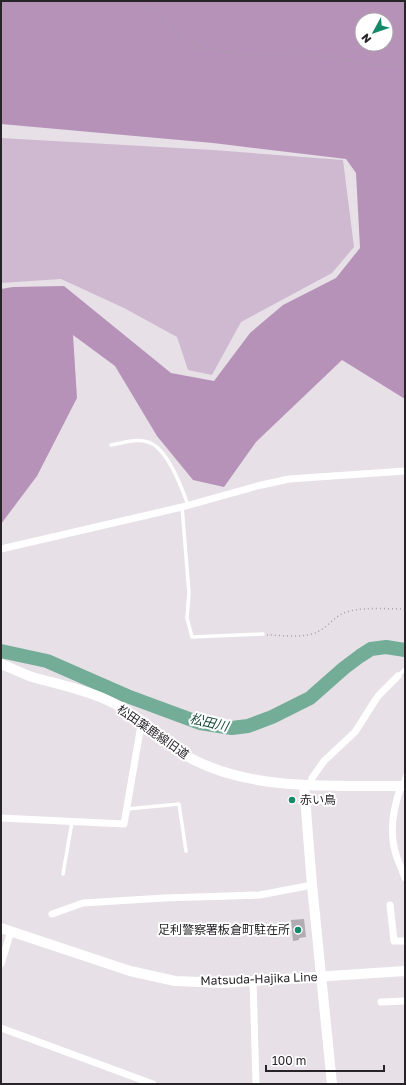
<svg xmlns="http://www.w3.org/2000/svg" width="406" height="1085" viewBox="0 0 406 1085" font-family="'Golos Text','Noto Sans JP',sans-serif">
<rect width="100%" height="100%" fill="#e7e0e7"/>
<path fill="#cfb9d1" d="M1,138L213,150L343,160L354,247L332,273L241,322L212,375L188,370L177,337L124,308L61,279L1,283Z"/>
<path fill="#b692b9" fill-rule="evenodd" d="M1,1H405V399L342,360L256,442L224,487L193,480L157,436L115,366L73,335L77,398L37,476L1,524V289L13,287L64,286L171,373L214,381L250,333L283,305L336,278L360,248L356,173L346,159L213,143L1,124ZM362,20H386V44H362Z"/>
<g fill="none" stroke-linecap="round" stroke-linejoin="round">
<path stroke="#73ad97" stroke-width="14" d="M1,651L47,661L127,696L200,723L232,728L248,726L272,717L310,698L344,668L360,656L371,649L386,647L405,650"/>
</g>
<path fill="#b2abb2" d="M304,919L306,937L299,938V940L293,941L291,920Z"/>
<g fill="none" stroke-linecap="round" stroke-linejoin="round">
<path stroke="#a6a1a6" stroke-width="1.5" stroke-dasharray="1 3" stroke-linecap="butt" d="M130,1L147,7L164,22L182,36L199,47L224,52L246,54L300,53L315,54L379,66H389L405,61
M146,1L147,7
M267,635C282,635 306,639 319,631C330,625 336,614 350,611C367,607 387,609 405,609"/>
<path stroke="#fff" stroke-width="3.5" d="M111,445C123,443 136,438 148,442C167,447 182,488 188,505
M182,507L189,593L187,618L192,637L263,634
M398,676L405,669
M402,785L405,775
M127,809L179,804L186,851
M63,874L72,822"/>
<path stroke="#fff" stroke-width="7" d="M1,549L182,507L257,486L289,479L405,471
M310,785L312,778L324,761L355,732L378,696L398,676
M401,786C394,806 389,830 395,851C397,860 402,869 405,878
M1,818L124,824L140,731L144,724
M390,905L394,941H405
M52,914L83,903L164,898L260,895L312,885
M1,964L11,931
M253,981L256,1084
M381,1002L405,1001
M1,1028L153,1084"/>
<path stroke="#fff" stroke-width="10" d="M1,664C11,668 21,673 32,677C57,684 83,689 107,700C129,710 148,726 167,741C175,748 184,755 194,760C258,792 335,785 405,786
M304,785L312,885L332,1084
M1,928L130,971L175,981L223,983L405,971"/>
</g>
<g fill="#14896a" stroke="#fff" stroke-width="1.5">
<circle cx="292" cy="800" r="4"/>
<circle cx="298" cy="930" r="4"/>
</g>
<g text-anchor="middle" stroke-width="4" stroke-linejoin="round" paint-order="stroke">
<g font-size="12" fill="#272427" stroke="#fff">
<text transform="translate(153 732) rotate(35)" y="4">松田葉鹿線旧道</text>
<text transform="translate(259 979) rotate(-2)" y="4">Matsuda-Hajika Line</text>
</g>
<g font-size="12" fill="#272427" stroke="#fff" text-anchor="start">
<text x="300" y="804">赤い鳥</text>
<text x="290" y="934" text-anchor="end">足利警察署板倉町駐在所</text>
</g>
<g font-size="13" font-style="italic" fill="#1d4d3e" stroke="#fff">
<text transform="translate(209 722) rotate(13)" y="5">松田川</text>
</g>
</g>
<rect width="406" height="1085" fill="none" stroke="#272427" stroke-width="4"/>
<g transform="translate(374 32) rotate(230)"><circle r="19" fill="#ffffff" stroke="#a9a7a9"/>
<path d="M0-3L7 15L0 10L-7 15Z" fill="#14896a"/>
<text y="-6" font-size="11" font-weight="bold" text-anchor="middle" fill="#272427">N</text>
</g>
<path d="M266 1065v6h118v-6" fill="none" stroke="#272427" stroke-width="2"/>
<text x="272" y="1065" font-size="12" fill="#272427" stroke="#ffffff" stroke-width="3" paint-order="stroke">100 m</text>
</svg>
